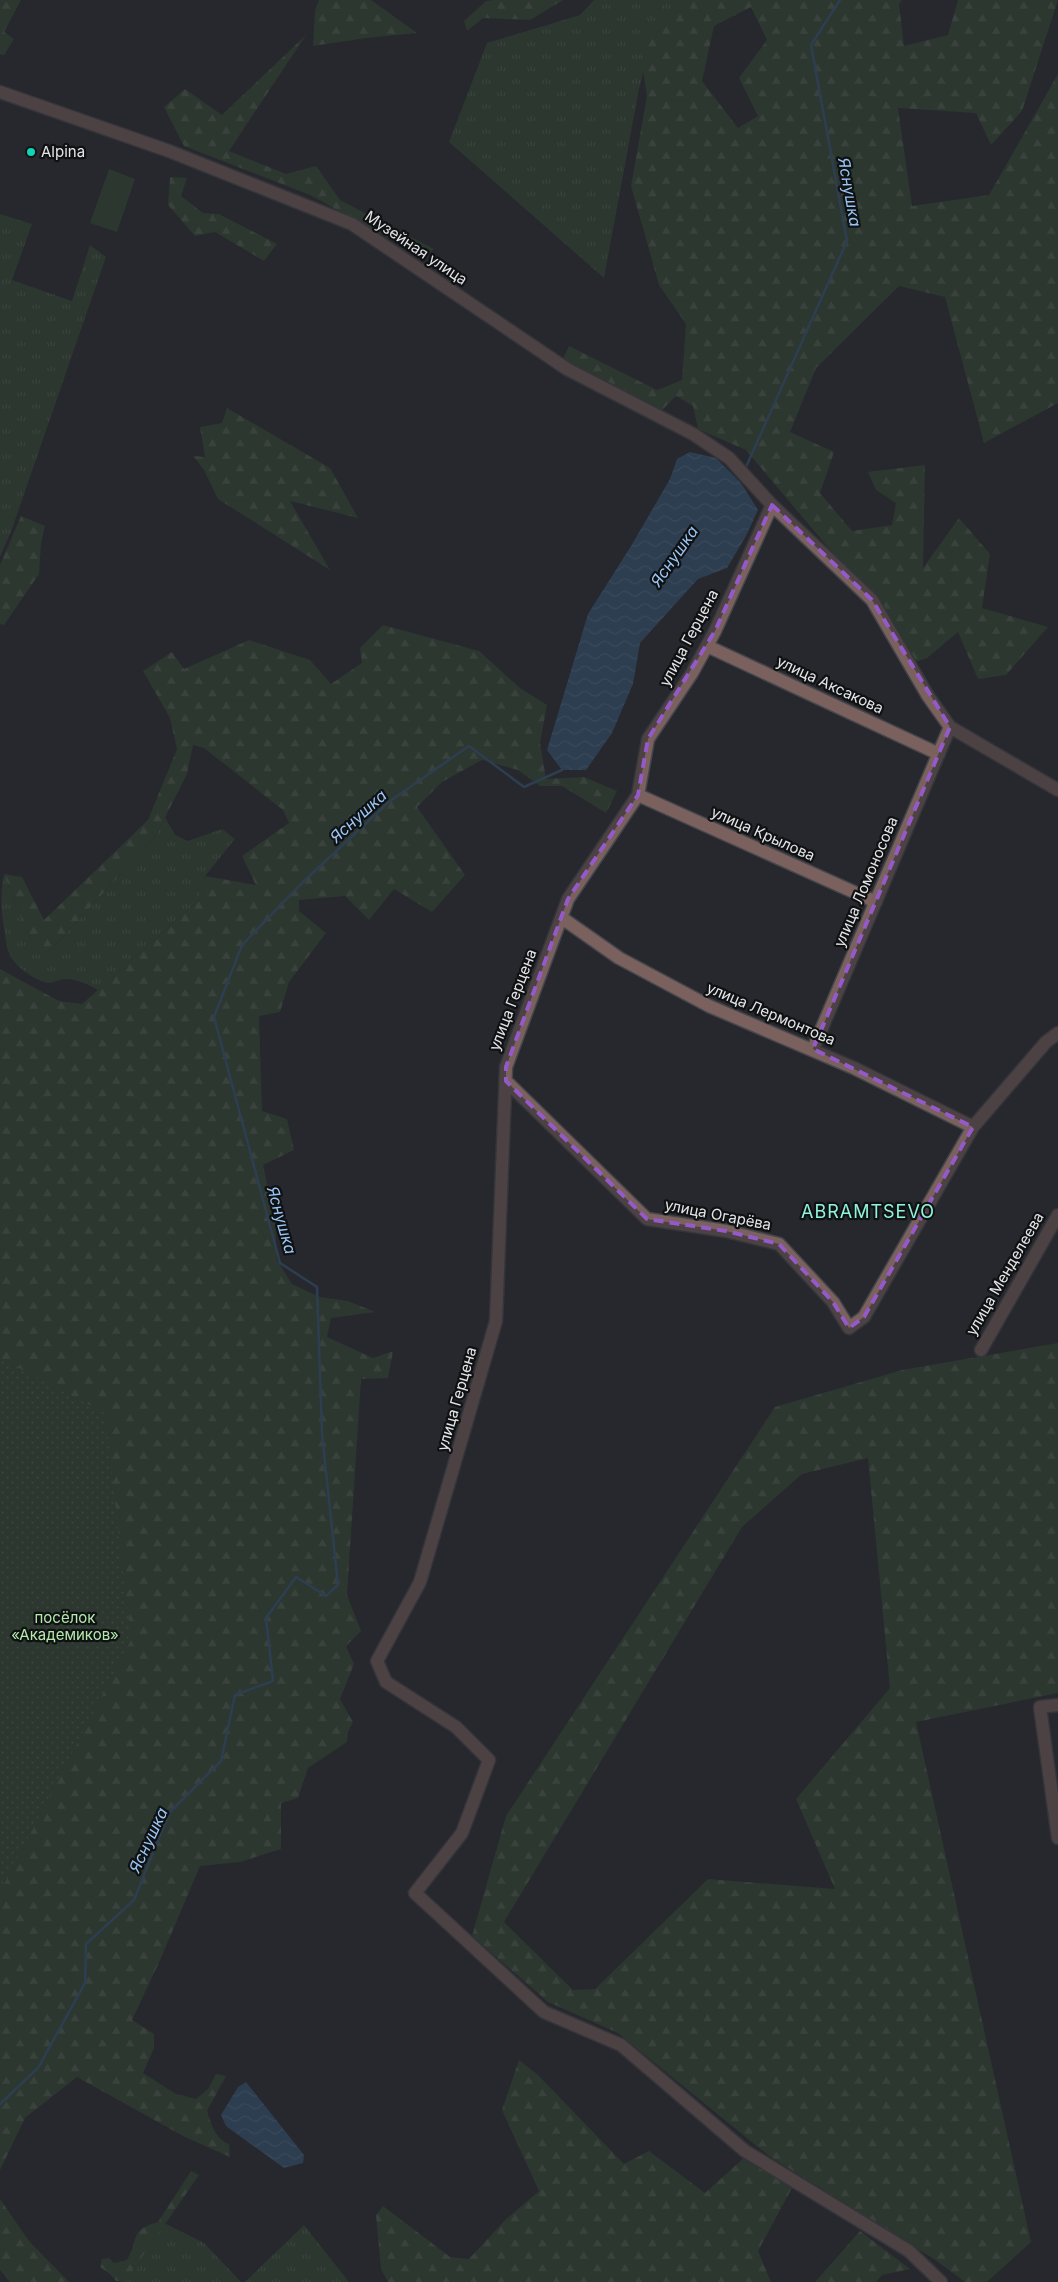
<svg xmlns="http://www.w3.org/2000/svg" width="1058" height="2282" viewBox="0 0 1058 2282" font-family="Inter,sans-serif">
<defs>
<pattern id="grass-tufts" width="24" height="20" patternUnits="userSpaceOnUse" patternTransform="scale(1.25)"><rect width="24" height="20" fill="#344931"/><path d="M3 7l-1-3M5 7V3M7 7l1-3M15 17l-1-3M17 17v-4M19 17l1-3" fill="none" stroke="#51634f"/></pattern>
<pattern id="forest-firs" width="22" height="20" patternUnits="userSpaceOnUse" patternTransform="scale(1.25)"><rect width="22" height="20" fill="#344931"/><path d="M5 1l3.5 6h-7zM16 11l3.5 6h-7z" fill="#51634f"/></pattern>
<pattern id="garden-dots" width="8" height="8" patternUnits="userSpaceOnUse" patternTransform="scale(1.25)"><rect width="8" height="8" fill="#344931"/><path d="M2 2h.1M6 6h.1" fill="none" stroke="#51634f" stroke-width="1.8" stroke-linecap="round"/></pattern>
<pattern id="water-waves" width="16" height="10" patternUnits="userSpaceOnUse" patternTransform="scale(1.25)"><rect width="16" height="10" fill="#35597d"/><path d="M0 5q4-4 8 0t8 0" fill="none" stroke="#52718f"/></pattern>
</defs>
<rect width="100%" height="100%" fill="#27282d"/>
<path fill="url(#grass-tufts)" d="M594,0H699L651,40L639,89L604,278L449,142L487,43L580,15Z
M0,214L32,224L12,280L72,301L90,245L106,257L12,529L0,557Z
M165,817L175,835L188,841L222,829L235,839L205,876L198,901L98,990C89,985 77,979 66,979C58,979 53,985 44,982C32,978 13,965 9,953C6,948 6,940 5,934C1,914 0,895 4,874L36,954L50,951L155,837Z
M164,2223L204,2243L241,2282H125Z
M304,2225L349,2282H245Z"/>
<path fill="url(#forest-firs)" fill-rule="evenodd" d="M0,0H21L4,32L14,39L4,55L0,54Z
M319,0H371L417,33L366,38L313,46L315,10Z
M494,0H563L530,20L483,18L467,31L464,21L486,1Z
M697,0H902L899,4L904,46L948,35L958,0H1058L1022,111L991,145L976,113L898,108L912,206L989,195L1058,74V403L984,443L945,297L899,286L816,368L790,432L834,452L820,493L852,531L892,525L896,503L876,490L868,472L925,465L923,568L959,518L990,554L982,608L1048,627L1006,675L978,679L958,632L927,658L915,662L878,597L842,564L746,450L698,429L693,406L676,396L660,412L563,359L569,346L657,390L682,380L686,324L659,285L631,186L647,96L640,52L679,6ZM751,7L767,40L739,78L758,116L738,128L702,81L714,26Z
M306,35L229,151L286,174L316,166L340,200L434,249L425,258L310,195L184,146L164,107L185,89L222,115Z
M170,177L187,178L181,196L203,213L219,214L277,244L264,261L215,232L195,236L168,205Z
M227,408L330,468L358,518L290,501L330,570L218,499L204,470L193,456L205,457L200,427L222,423Z
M21,516L45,526L41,543L39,574L4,625L0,624V565Z
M383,625L479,651L520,688L547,705L540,743L546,779L584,777L617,791L606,813L562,786H540L518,770L482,760L442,782L417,807L465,875L432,912L394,889L369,920L345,896L299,900V911L326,933L289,982L280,1012L259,1016L262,1111L287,1119L294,1150L263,1165L275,1219L277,1260L292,1284L320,1297L348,1301L375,1312L331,1318L327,1337L373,1358L393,1351L388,1378L361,1379L347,1595L361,1631L346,1646L354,1664L340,1699L353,1722L348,1732L347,1742L308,1768L298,1798L281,1803V1849L240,1862L200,1866L161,1958L132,2020L154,2034V2048L143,2073L176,2094L196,2099L208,2089L216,2074L226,2076L207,2111C211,2123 215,2139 229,2144L230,2157L185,2137L77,2077L25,2118L0,2170V969L59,1001L82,1004L198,901L205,876L256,885L242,856L289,823L283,810L204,748L193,745L187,774L155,837L50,951L36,955L4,874L22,877L44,920L148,820L177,749L170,718L143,671L172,652L184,669L249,640L310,660L331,684L362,663L360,648Z
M1058,1343V1693L916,1722L1031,2242L987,2282H965L934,2259L769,2156L618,2033L548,2002L472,1936L506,1816L775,1407L902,1370ZM868,1458L890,1688L796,1799L835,1889L708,1879L595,1989L573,1990L504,1922L742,1527L802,1474Z
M519,2060L538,2075L624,2164L649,2151L705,2193L746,2156L793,2186L758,2251L771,2282H388L381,2269L376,2215L383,2206L450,2257L469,2259L505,2220L539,2191L502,2110Z
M191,2171L199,2175L125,2282L116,2281L110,2274L100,2267L102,2259L109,2258L114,2263L127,2260C139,2239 129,2230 158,2222Z
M0,2199L29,2241L69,2282H10L0,2270Z
M860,2231L910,2269L882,2275L876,2282H815Z"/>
<path fill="#344931" d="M109,169L135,179L117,232L90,223Z"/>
<path fill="url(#garden-dots)" d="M0,1358L105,1413L131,1640L0,1892Z"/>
<path fill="url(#water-waves)" d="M690,452L716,458L741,483L758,510L746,536L727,568L698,579L640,643L633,684L612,733L586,770H562L547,750L588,614L631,546L670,479L677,459Z
M246,2082L304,2155L303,2163L284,2168L226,2126L221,2115L238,2087Z"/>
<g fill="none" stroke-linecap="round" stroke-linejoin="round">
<path stroke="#35597d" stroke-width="2.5" d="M746,467L847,241L811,45L840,0
M0,2104L38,2068L85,1983L86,1944L134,1900L169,1813L221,1761L235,1695L273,1681L266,1618L296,1577L326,1596L338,1585L322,1434L317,1287L280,1263L214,1017L242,945L303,882L390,801L469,746L524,787L562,770L563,767"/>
<defs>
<path id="minor" d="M0,92L169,151L352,224L567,369L693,434L729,458L772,505L872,600L928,696L950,727L1058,790
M772,505L715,631L692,673L648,739L638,795L568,899L506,1067L496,1321L420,1582L377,1661L386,1682L456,1727L489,1760L462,1833L415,1893L544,2012L621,2045L745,2151L909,2251L941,2282
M707,646L939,754
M638,795L876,902
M562,918L619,958L709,1006L854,1068L973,1127
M813,1049L950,727
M506,1081L647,1219L726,1231L779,1244L833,1302L849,1328L864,1317L973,1127L1046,1042L1058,1033
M981,1350L1058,1215
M1058,1705L1040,1707L1058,1838"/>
</defs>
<use href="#minor" stroke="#45464b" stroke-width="15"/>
<use href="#minor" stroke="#7a615e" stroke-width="12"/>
</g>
<path d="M0 0H1058V2282H0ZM772,505L872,600L950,727L813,1049L973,1127L864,1317L849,1328L833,1302L779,1244L726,1231L647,1219L506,1081V1067L568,899L638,795L648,739L715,631Z" fill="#27282d" fill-opacity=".55" fill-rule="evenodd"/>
<path fill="none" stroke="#955ac9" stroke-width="4" stroke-dasharray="10 6" stroke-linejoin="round" d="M772,505L872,600L950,727L813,1049L973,1127L864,1317L849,1328L833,1302L779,1244L726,1231L647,1219L506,1081V1067L568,899L638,795L648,739L715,631Z"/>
<circle fill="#0dd5b5" stroke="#101113" stroke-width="2" cx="31" cy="152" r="5"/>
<g text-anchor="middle" stroke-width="4.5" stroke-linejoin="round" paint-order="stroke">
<g font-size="15" fill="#e4e5e8" stroke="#101113" text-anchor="start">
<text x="41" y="157">Alpina</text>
</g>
<g font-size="15" fill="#e4e5e8" stroke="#101113">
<text transform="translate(416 248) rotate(34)" y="5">Музейная улица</text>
<text transform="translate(689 638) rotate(-62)" y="5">улица Герцена</text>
<text transform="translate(830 685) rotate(25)" y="5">улица Аксакова</text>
<text transform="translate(763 834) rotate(24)" y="5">улица Крылова</text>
<text transform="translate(866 882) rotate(-67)" y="5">улица Ломоносова</text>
<text transform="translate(513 1000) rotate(-69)" y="5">улица Герцена</text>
<text transform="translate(771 1014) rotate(23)" y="5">улица Лермонтова</text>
<text transform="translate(718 1215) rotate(11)" y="5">улица Огарёва</text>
<text transform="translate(1005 1274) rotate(-60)" y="5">улица Менделеева</text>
<text transform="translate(457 1399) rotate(-74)" y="5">улица Герцена</text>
</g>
<g font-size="15" fill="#b2eaaa" stroke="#101113">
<text x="65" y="1623">посёлок<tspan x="65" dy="17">«Академиков»</tspan></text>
</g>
<g font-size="16" font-style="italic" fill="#99c6f5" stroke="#101113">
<text transform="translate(850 192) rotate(80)" y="6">Яснушка</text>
<text transform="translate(674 556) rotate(-55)" y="6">Яснушка</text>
<text transform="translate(358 816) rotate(-42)" y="6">Яснушка</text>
<text transform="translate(282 1220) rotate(74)" y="6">Яснушка</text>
<text transform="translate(148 1840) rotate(-65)" y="6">Яснушка</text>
</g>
<g font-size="18" letter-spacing="1" fill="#90f3db" stroke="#101113">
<text x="868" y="1218">ABRAMTSEVO</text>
</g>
</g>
</svg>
